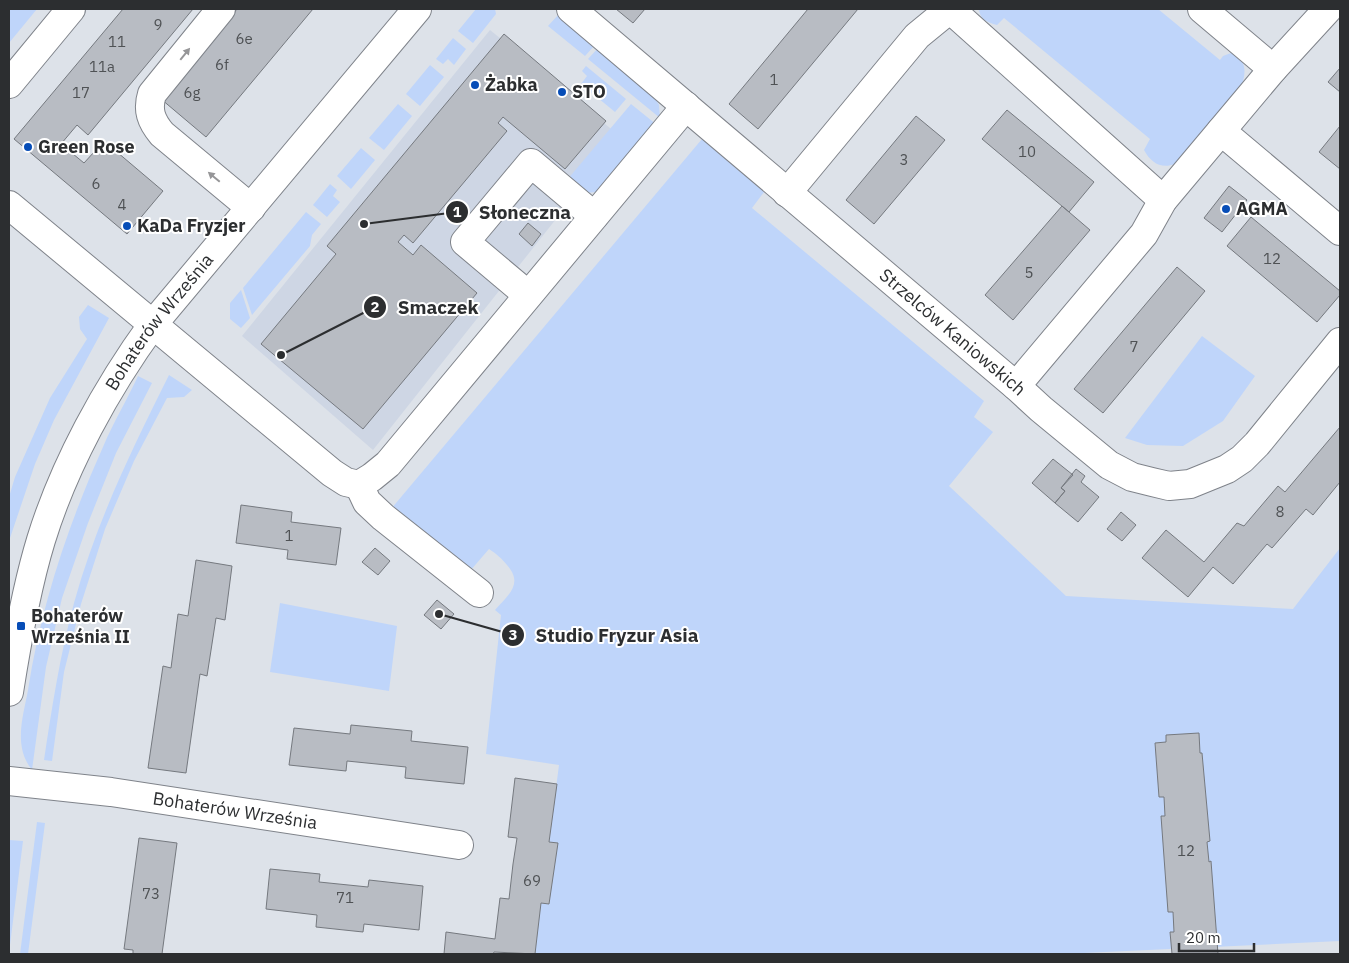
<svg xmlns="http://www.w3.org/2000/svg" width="1349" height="963" viewBox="0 0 1349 963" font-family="'IBM Plex Sans',sans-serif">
<rect width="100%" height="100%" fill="#dde2e9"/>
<path fill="#ced6e4" d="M490,30L621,137L373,450L242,336Z"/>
<path fill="#bfd5fa" d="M9,9H37L9,43Z
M476,9H495L496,14L473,43L458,31Z
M979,9H1158L1220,60L1223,56L1231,53C1247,60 1246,71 1242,85L1175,164C1161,169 1151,163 1144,150L1150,139L1004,18L997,25C987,22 980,20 979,9Z
M559,14L595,45L585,56L548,26Z
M453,38L466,49L454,65L448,59L443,64L436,59Z
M599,47L652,93L659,105L660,118L588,59Z
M430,65L444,77L420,106L406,94Z
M586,66L626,99L615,112L581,84L587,76L582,71Z
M398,104L412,116L384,150L369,138Z
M631,104L657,125L597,192L584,193L567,180Z
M702,139L764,192L752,208L984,401L974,417L993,432L949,486L1066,596L1293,609L1340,548V941L1062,954H535L541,903L549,904L557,843L549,842L559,765L486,754L501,615L495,610C508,595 524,584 507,565C502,559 497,554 489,549L470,571L391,509Z
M361,148L375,160L351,189L337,176Z
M330,184L337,190L333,196L340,202L327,217L313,205Z
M306,212L321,224L312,235L310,246L252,315L243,288Z
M241,290L250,318L241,328L230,319V303Z
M88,305L109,318L54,420L35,464L9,541V497L15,477L50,398L87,339L80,329L79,317Z
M1202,336L1255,376L1223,421L1183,446L1147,445L1125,438Z
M169,375L192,390L184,397L167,398L134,461L105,529L81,604L64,672L52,761L44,760C52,707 60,655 74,603C96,523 132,449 169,375Z
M138,376L152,383L116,453L88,523L62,598L46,667L32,770C13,746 23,717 28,690C41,606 68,525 103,447C113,423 127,400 138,376Z
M280,603L397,626L389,691L270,672Z
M37,822L45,823L28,954H20Z
M9,840L23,841L10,945H9Z"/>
<path fill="#b8bcc3" stroke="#75797f" d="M123,9H193L88,135L77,125L61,144L84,163L104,141L163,191L127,234L14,139Z
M237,9H313L206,137L161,99Z
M616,9H645L633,23Z
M808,9H858L758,129L729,104Z
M504,34L606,121L565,169L503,117L498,123L507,131L413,243L404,235L398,242L413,255L421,245L477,293L363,429L261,344L336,254L327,246Z
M1340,68V92L1328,82Z
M1007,110L1094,182L1069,212L982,139Z
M916,116L945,140L874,224L846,200Z
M1340,126V169L1319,152Z
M1229,186L1247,200L1222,232L1204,218Z
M1062,206L1090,230L1013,320L985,295Z
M1251,217L1340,291V295L1317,322L1227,246Z
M528,223L541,234L532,246L519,234Z
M1177,267L1205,291L1103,413L1074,389Z
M1340,427V482L1313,515L1306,509L1272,548L1267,544L1233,584L1213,567L1188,597L1142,558L1166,530L1204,562L1237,523L1244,526L1278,486L1285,492Z
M1053,459L1073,475L1061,488L1065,491L1055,503L1032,483Z
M1076,469L1085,476L1081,482L1099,497L1078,522L1055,503L1065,491L1061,488Z
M241,505L292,512L291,522L341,528L336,565L287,559L288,550L236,543Z
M1121,512L1136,525L1122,541L1107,529Z
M375,548L390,561L378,575L362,562Z
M196,560L232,566L225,620L216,618L207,676L200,674L186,773L148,768L163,666L171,668L178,614L188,616Z
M437,600L454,614L441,629L424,615Z
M351,725L412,731L411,741L468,747L464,784L405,778L406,767L347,761L346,771L289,765L294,728L350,734Z
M1199,733L1200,753H1202L1210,841L1207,842L1209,862L1211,861L1218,954H1172L1170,932H1174L1173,912H1168L1161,816H1165L1164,797H1159L1155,743L1166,742V735Z
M515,778L557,784L549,842L558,843L549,904L541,903L535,954L494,952L493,954H444L446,932L495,939L500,898L509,899L513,864L517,838L508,837Z
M139,838L177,843L162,954H164H133V950L124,949Z
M270,869L320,874L319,882L368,887L369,880L423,886L419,930L364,924L363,932L316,927L317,915L266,909Z"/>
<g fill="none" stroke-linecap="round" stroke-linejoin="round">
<defs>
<g id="minor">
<path d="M221,9L152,94C147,110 151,121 162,134L251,208"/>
<path id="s1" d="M571,9L1016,386L1041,409L1109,465L1132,477L1152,482L1169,486L1190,484L1227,469L1242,459L1257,444L1340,342"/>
<path d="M950,9L1163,200"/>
<path d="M1202,9L1273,69"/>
<path d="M9,84L71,9"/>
<path d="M1221,131L1340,231"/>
<path d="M787,193L917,36L950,9"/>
<path d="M9,205L332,473L346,482L359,485L372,477L388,464L686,106"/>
<path d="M528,295L465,242L531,163L594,216"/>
<path d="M1016,386L1144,234L1163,200L1273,69L1328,9"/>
<path d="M359,485L367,502L383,517L479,593"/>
<path id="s2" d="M9,692C17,641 26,589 41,540C64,465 107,387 153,324L417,9"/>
<path id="s3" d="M9,781L111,792L459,845"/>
</g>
</defs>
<use href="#minor" stroke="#7f838a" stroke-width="30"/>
<use href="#minor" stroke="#fff" stroke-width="28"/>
</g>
<defs><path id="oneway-solid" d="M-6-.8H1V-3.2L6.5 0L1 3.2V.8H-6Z" transform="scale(1.25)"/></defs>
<g fill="#969698">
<use href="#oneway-solid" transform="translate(185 54) rotate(-51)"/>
<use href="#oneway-solid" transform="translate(214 177) rotate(-140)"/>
</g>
<g fill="#074db7" stroke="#fff" stroke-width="2">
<circle cx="475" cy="85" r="5"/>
<circle cx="562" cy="92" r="5"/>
<circle cx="28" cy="147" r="5"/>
<circle cx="1226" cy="209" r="5"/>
<circle cx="127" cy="226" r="5"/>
<rect x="16" y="621" width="10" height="10" rx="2.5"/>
</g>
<g text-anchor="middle" stroke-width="4" stroke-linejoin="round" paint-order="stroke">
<g font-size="15" fill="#4f5255">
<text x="158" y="30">9</text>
<text x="244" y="44">6e</text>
<text x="117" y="47">11</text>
<text x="222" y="70">6f</text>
<text x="102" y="72">11a</text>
<text x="774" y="85">1</text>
<text x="81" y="98">17</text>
<text x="192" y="98">6g</text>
<text x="1027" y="157">10</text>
<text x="904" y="165">3</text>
<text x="96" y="189">6</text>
<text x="122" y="210">4</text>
<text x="1272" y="264">12</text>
<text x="1029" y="278">5</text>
<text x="1134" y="352">7</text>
<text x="1280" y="517">8</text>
<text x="289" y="541">1</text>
<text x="1186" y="856">12</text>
<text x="532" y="886">69</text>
<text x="151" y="899">73</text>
<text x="345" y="903">71</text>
</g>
<g font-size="18" font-weight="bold" fill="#2c2e30" stroke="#fff" text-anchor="start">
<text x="485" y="91">Żabka</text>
<text x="572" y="98">STO</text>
<text x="38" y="153">Green Rose</text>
<text x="1236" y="215">AGMA</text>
<text x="137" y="232">KaDa Fryzjer</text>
<text x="31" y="622">Bohaterów<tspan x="31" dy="21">Września II</tspan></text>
</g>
<g font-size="18" fill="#2c2e30" stroke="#fff">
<text dy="6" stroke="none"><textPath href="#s2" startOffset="405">Bohaterów Września</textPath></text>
<text dy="6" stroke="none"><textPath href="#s1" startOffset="500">Strzelców Kaniowskich</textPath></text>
<text dy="6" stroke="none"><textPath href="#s3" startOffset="228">Bohaterów Września</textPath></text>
</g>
</g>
<path fill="none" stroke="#2c2e30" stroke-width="2" d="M364 224L457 212M281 355L375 307M439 614L513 635"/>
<g fill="#2c2e30" stroke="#fff" stroke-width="2">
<circle cx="364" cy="224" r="5"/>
<circle cx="281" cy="355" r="5"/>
<circle cx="439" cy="614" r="5"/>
<circle cx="457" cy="212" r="12"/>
<circle cx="375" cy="307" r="12"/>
<circle cx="513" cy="635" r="12"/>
</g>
<g font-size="15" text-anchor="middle" font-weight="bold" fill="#fff">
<text x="457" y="217">1</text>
<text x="375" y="312">2</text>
<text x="513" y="640">3</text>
</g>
<g font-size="19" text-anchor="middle" font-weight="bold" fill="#2c2e30" stroke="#fff" stroke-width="4" stroke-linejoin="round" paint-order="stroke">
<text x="525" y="219">Słoneczna</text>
<text x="438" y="314">Smaczek</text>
<text x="617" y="642">Studio Fryzur Asia</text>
</g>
<rect width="1349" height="963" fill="none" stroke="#2c2e30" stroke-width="20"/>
<path d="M1179 943v8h75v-8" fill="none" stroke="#2c2e30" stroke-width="2.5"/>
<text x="1186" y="943" font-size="15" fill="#2c2e30" stroke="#ffffff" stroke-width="4" paint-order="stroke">20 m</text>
</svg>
